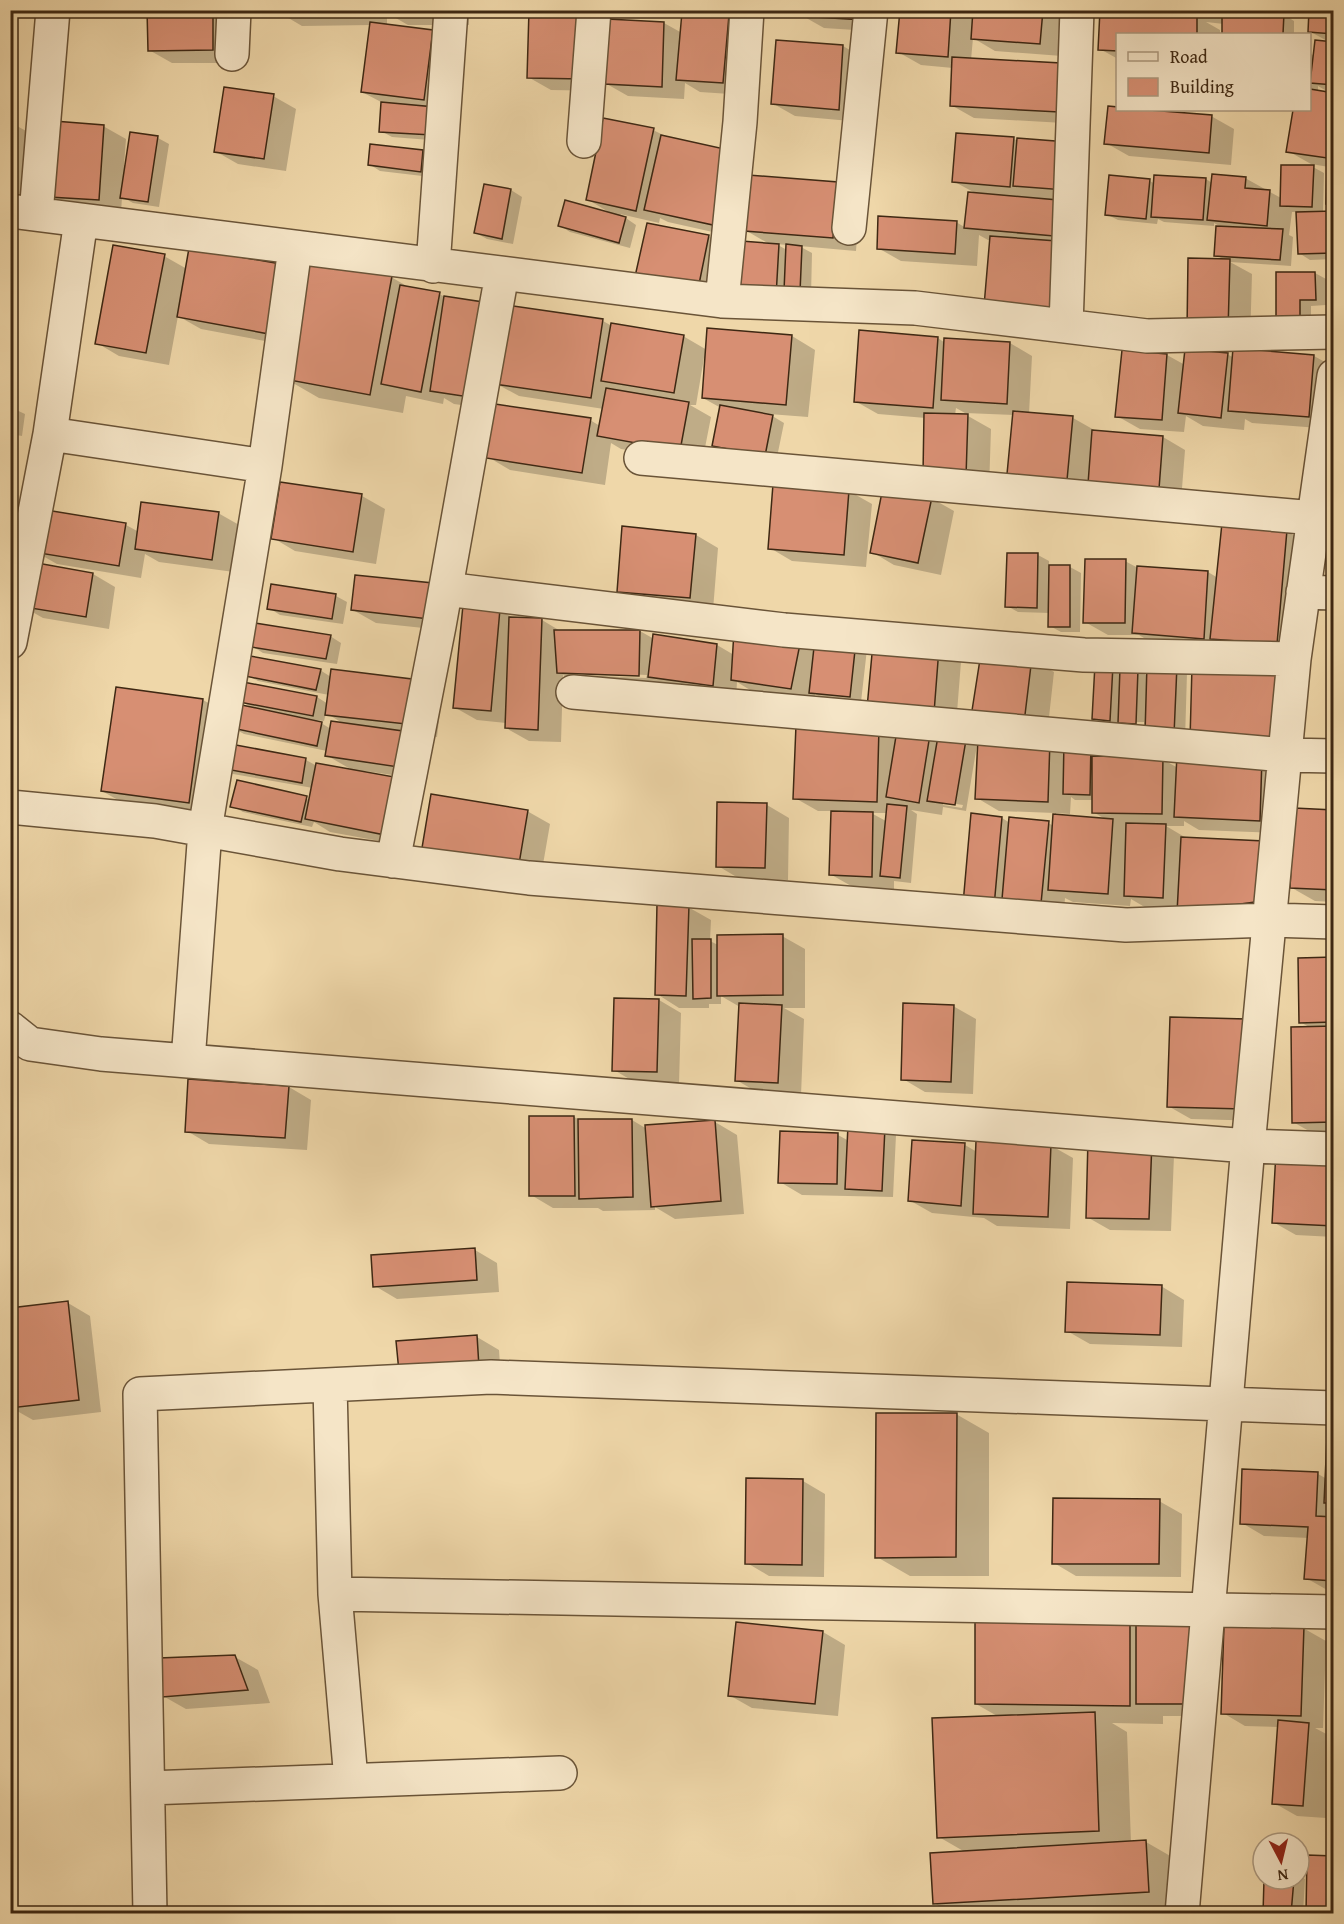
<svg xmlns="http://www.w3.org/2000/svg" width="1344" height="1924" viewBox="0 0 1344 1924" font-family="'Gentium Book Plus',serif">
<rect width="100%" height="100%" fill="#efd7a9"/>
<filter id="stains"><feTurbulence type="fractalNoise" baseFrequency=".00333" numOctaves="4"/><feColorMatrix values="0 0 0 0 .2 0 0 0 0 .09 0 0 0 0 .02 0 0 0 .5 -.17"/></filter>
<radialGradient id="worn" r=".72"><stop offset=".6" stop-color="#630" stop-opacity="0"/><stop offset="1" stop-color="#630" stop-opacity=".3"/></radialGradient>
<path fill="#0003" fill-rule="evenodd" d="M149,10H235V63H172L149,50Z
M280,10H469V25H408L387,13V25L432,31L455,44L443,141L392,137L381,131L383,103L362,92L371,25L302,26L280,13ZM406,12H454V15H406Z
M683,10H747L745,95L700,92L685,83L684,99L628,96L605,83V91L551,90L528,77L607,21L664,23L682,33Z
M887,10L886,32L824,28L801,15Z
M902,10H1066L1062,56L995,51L973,38L971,60L1081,124L974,118L951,105L953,68L921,65L898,52Z
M1106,10H1164V15L1178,16L1169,10H1233L1232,14H1283L1294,21V34H1224V24L1206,22L1220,30V34H1118V59L1100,49Z
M1334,10V207L1327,203L1329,167L1311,164L1288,151L1295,110H1310V53L1314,56L1331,43L1309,31ZM1318,86L1332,94L1318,92Z
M843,46L865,59L861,122L795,116L772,103Z
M273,96L296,109L286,171L238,164L215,151Z
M1118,110L1211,116L1234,129L1231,165L1129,156L1106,143Z
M10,125L17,126L28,132L23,198L10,197Z
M103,126L126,139L124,165H127L158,138L169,144L159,207L133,203L122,197L121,213L74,209L51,196Z
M653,130L749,177L860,197L856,251L799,246L812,253L811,297L750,300L771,245L745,230L735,237L668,222L660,218L659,223L620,214L636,225L630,248L570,232L559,225L612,214L587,199ZM776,244L787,245V250Z
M1014,139L1018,141L1068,143L1090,156L1087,202L1054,199L1080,214L1079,255L988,240L979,235L977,266L901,261L878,248L956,222L966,228L977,194L953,181Z
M423,151L434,158L431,177L380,171L369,164Z
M1313,167L1324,173L1323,213L1334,212V259L1310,260L1299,253L1298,212H1292L1289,235L1293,237L1291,266L1230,262L1252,274L1250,343H1211L1226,261L1216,255L1223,228L1214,223V226L1164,222L1158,219L1157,224L1118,220L1106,214L1110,177L1150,181L1155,184L1206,179L1212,183L1245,178L1281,198Z
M485,185L511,190L522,197L513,244L487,239L476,233Z
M708,236L731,249L720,305L636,280Z
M164,256L187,269L281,265L391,277L412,289L439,294L447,298L603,321L612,326L683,336L707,350L709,330L792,336L815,350L808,417L769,414L784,423L776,462L725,452L714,446L721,408L703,398L706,358H704L696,405H690L711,417L702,463L621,449L611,443L605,485L510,470L488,457L590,420L600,426L604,409L519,396L495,383L491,409L454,404L444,398L443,404L406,396L403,413L319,398L286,379L292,346L201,329L178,316L169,365L119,356L97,343Z
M1315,273L1326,279V305L1311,306V324L1278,318Z
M938,338L945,343H1010L1032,356L1029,414L1073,418L1096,431L1163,437L1185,450L1181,501L1031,487L1009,474L1014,415L965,413L956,408L955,415L968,416L991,429L989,489L948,486L926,418L878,414L855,401Z
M1234,350L1314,356L1334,367L1332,429L1252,423L1245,419L1244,430L1203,426L1186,416L1184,432L1140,429L1117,416L1123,352L1167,355L1185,365L1227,354L1234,358Z
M10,407L25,414L22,436L10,434Z
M282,483L362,496L385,509L376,564L295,551L273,538Z
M849,491L872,504L866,567L792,561L770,548Z
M931,498L954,511L941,575L894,565L872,552Z
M218,513L241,526L234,572L159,562L145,554L141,578L57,564L34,551L126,525L139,532Z
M1286,531L1309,544L1299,656L1157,646L1139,635H1108L1085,622L1125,561L1138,568L1208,572L1218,578Z
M696,535L718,548L713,610L642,604L619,591Z
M1008,554L1038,555L1049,561V566L1070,567L1081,573L1080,632H1061L1050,626V613L1018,612L1007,606Z
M93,574L115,587L109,629L43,618L20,605Z
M357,576L452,631L376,623L353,610Z
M336,596L347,602L343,624L280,615L269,608Z
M500,610L515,619L542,620L562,632L640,631L654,639L717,645L734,655L736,633L867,649L861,702L822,698L815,694L814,701L755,693L737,682L736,698L672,689L661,683V688L581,685L563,675L561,742L529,741L506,728V723L477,720L454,707ZM578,672L647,675L646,678L578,675Z
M330,636L341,643L337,664L263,653L252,646Z
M938,649L961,662L956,725L869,707Z
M1031,659L1054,672L1047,735L995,730Z
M1097,665L1138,670L1148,676L1149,665L1187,673L1185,740L1131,729L1121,723L1120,726L1104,724L1093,718ZM1129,722H1144V725H1129Z
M320,670L331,677L420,682L442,695L437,737L411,734L432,747L427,780L365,771V773L422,793L413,847L330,832L314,822L312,827L243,812L232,806L238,782L311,800L313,788L233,774L222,767L306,760L317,766L354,771L326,755L327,751L244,734L233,728L254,709L241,701L317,697L328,704L329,695L258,681L247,675ZM326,713L344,724L331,729L316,720L324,721Z
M117,689L203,700L226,713L211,815L125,804L102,791Z
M899,726L1101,750V758L1162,759L1178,768V755L1285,772L1282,833L1199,830L1184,821V826H1166L1188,839L1277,915L1148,909L1131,899L1130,906L1073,902L1065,898L1063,926L987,917L1002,818L1010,823H1048L1054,826L1055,813L999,811L977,798L979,745H977L966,811L943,807L942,815L911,810L917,814L911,883L894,881V889L853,887L830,874L832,811H818L795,798L879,729L897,740ZM1071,797L1075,800H1093V812L1107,820L1056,816V813L1070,814ZM943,802L963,805L962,808L943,805ZM871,813H887L886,821Z
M432,796L527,811L550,824L541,876Z
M767,805L789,818L788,880L740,879L718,866Z
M1334,812V902L1315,901L1292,888Z
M688,907L711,920L710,941L718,945L782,936L805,949V1008H784L804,1019L801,1096L759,1093L736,1080L740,1007L721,996V1004H709V1008H679L657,994Z
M1334,959V1135H1316L1293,1122L1311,1028L1300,1022Z
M659,1000L681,1013L679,1084L636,1083L614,1070Z
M953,1006L976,1019L973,1094L925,1092L903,1079Z
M1171,1018L1265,1121L1191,1119L1168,1106Z
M289,1087L311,1100L307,1150L209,1144L187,1131Z
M530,1117H574L580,1120H632L647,1129L715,1122L737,1135L744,1214L675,1219L655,1207V1210L603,1211L598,1208H553L531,1195Z
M885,1129L896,1135L893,1197L802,1195L780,1182L838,1135L849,1141Z
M913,1141L965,1145L977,1152L1050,1145L1073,1158L1070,1229L997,1226L984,1218L932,1213L909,1200Z
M1089,1141L1174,1155L1171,1231L1110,1230L1087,1217Z
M1334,1156V1237L1296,1235L1273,1222Z
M475,1250L497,1263L499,1292L397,1299L375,1286Z
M1161,1286L1184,1300L1182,1347L1090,1344L1067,1331Z
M68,1303L90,1316L101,1412L33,1420L10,1407Z
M477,1337L499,1350L501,1380L423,1385Z
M956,1414L989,1433V1576H910L877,1557Z
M1334,1416V1591H1329L1306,1578L1309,1538L1264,1536L1242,1523L1318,1474L1327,1479Z
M803,1481L825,1494L824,1577L769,1576L747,1563Z
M1159,1501L1182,1514L1181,1577L1076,1576L1054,1563Z
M1138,1611L1215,1716H1163V1724L1112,1723L1127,1732L1131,1843L1146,1842L1179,1861L1182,1910L1121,1914H952L934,1903L965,1852L939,1837L999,1717L976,1704Z
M1303,1628L1326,1641L1323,1728H1315L1332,1737L1326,1818L1297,1816L1274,1803L1279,1727L1245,1726L1223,1713Z
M823,1632L845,1645L838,1716L752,1708L729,1695Z
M235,1657L258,1670L270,1703L186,1709L163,1696Z
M1299,1875L1305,1879L1303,1914H1264L1266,1879H1299Z"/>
<path fill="#d78f73" stroke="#3e2813" stroke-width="1.5" d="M147,10H213V50L148,51Z
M278,10H365V13L278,14Z
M384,10H447V13H384Z
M529,10H585L583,79L527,78Z
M800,10H864L863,20L799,16Z
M900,10H951L948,57L896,53Z
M973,10H1043L1040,44L971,39Z
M1100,10L1197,15V34H1118V51L1098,50Z
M1309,10H1334V34L1308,32Z
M682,12L729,15L723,83L676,80Z
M1222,12L1284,13L1283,34H1222Z
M607,19L664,22L662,87L604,84Z
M370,22L433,30L424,100L361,92Z
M776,40L843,45L839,110L771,104Z
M1315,40L1334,42V85L1310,83Z
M952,57L1061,63L1059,112L950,106Z
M224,87L274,94L264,159L214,152Z
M1310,89L1334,93V159L1286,152L1293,110H1310Z
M381,102L435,107L432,135L379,132Z
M1108,106L1118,107V110H1149L1212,115L1209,153L1104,144Z
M603,118L654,128L636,211L586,200Z
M54,121L104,125L99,200L49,197Z
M10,124H17L12,192H10Z
M130,132L158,136L148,202L120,198Z
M956,133L1014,137L1010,187L952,182Z
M661,135L729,150L713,225L644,210Z
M1017,138L1068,142L1065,190L1013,186Z
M370,144L423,150L421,172L368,165Z
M1281,165H1314L1312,207L1280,206Z
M1327,168H1334V204H1326Z
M1212,174L1246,177L1245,188L1270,190L1267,226L1207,220Z
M748,175L838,182L833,238L744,231Z
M1109,175L1150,179L1146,219L1105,215Z
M1154,175L1206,178L1203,220L1151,217Z
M484,184L511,189L502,239L474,233Z
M968,192L1058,200L1054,236L964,228Z
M565,200L626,217L619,243L558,226Z
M1334,211V253L1298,254L1296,212Z
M878,216L957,221L955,254L877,249Z
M647,223L709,235L697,294L634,281Z
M1216,226L1283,229L1280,260L1214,256Z
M990,236L1057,241L1051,312L984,306Z
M741,241L779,244L776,297L738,295Z
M786,244L802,246L800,292L784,291Z
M113,245L165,254L146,353L95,344Z
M189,248L281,264L269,334L177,317Z
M1188,258L1230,259L1228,331L1187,330Z
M305,260L392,276L370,395L284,379Z
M1276,272H1315L1316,300H1300V319H1276Z
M400,285L440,292L421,392L381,384Z
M444,296L483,302L469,397L430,391Z
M506,305L603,319L591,398L494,384Z
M611,323L684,335L674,393L601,381Z
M707,328L792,335L786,405L702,398Z
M859,330L938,337L933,408L854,402Z
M944,338L1010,342L1007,404L941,400Z
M1233,348L1314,355L1309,417L1228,411Z
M1185,349L1228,353L1221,418L1178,413Z
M1122,350L1167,354L1162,420L1115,417Z
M606,388L689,402L680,451L597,436Z
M495,404L591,418L582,473L486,458Z
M720,405L773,415L765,456L712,446Z
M10,406H15L11,430H10Z
M1013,411L1073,416L1067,480L1007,474Z
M924,413L968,414L966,477L923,474Z
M1092,430L1163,436L1159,489L1088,484Z
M280,482L362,494L353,552L271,539Z
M773,484L849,490L844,555L768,549Z
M883,487L932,497L918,563L870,553Z
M141,502L219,512L212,560L135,549Z
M1334,508V572H1331Z
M40,509L126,523L119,566L33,552Z
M1222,523L1287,530L1277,644L1210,639Z
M622,526L696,534L690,598L617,592Z
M1007,553H1038L1037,608L1005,607Z
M1085,559H1126L1125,623H1083Z
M26,561L93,573L86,617L18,606Z
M1049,565H1070V627H1048Z
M1137,566L1208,571L1204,639L1132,633Z
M355,575L433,583L429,619L351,610Z
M271,584L336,594L332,619L267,609Z
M463,605L500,609L491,711L453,708Z
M509,617L542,618L538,730L505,728Z
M255,623L331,635L326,659L251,647Z
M554,630H640L639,676L557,673Z
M734,631L801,639L791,689L731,680Z
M653,634L717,644L713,686L648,677Z
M815,638L856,641L850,697L809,693Z
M873,643L939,648L934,713L867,708Z
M981,653L1032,657L1024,723L971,717Z
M250,656L321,669L316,690L245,676Z
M1095,664L1113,665L1110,721L1092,719Z
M1147,664L1177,665L1174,735L1145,734Z
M1192,666L1277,667L1276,741L1190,740Z
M1330,667H1334V725H1329Z
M1120,668L1138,669L1136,724L1118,723Z
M331,669L420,680L415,725L325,715Z
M243,682L317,696L313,716L239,702Z
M116,687L203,699L189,803L101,791Z
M237,704L322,722L317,746L232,728Z
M331,721L410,732L405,768L325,756Z
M898,724L931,728L919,803L886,797Z
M796,725L879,728L877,802L793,799Z
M939,730L967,734L955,805L927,801Z
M978,738L1050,740L1048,802L975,799Z
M1064,741L1091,742L1090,795L1063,794Z
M225,743L306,758L302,783L220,768Z
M1177,754L1262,757L1260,821L1174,817Z
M1092,756L1163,757L1162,814L1092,813Z
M316,763L400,778L390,836L305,819Z
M237,780L307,796L301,822L230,807Z
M431,794L528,810L519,864L422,848Z
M717,802L767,803L765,868L716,867Z
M887,804L907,806L900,878L880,876Z
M1294,808L1334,810V890L1290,888Z
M831,811L873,812L872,877L829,875Z
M971,813L1002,817L994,907L963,904Z
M1053,814L1113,819L1108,894L1048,890Z
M1009,817L1049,821L1040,914L1001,911Z
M1126,823L1166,824L1163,898L1124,896Z
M1181,837L1264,841L1255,902L1177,913Z
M657,904L689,905L686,996L655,995Z
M783,934V995L717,996V935Z
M692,939H711V998L693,999Z
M1334,957V1022L1299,1023L1298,958Z
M614,998L659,999L657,1072L612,1071Z
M739,1003L782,1005L778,1083L735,1081Z
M903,1003L954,1005L951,1082L901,1080Z
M1170,1017L1246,1019L1243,1109L1167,1107Z
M1334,1026V1122L1292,1123L1291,1027Z
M188,1079L289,1086L285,1138L185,1132Z
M529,1116H574L575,1196H529Z
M578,1119H632L633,1197L579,1199Z
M715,1120L721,1201L651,1207L645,1125Z
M848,1125L885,1127L882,1191L845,1189Z
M780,1131L838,1133L837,1184L778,1183Z
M1088,1139L1152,1141L1149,1219L1086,1218Z
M912,1140L965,1143L961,1206L908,1201Z
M976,1141L1051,1144L1048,1217L973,1214Z
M1276,1152L1334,1155V1226L1272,1223Z
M475,1248L477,1280L373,1287L371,1255Z
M1067,1282L1162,1285L1160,1335L1065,1332Z
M68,1301L79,1400L10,1408V1308Z
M477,1335L479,1367L399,1372L396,1341Z
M876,1413H957L956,1557L875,1558Z
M1328,1415H1334V1503H1324Z
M1242,1469L1318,1472L1316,1516L1334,1517V1581L1304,1579L1308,1527L1240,1524Z
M746,1478L803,1479L802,1565L745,1564Z
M1053,1498L1160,1499L1159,1564H1052Z
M1136,1610H1193L1192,1704H1136Z
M975,1611L1130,1613V1706L975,1704Z
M736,1622L823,1631L815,1704L728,1696Z
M1224,1624L1304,1626L1301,1716L1221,1714Z
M235,1655L248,1690L162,1697L159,1658Z
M1095,1712L1099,1831L937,1838L932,1718Z
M1278,1720L1309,1723L1303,1806L1272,1804Z
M1146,1840L1149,1892L933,1904L930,1853Z
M1307,1855L1334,1856V1914H1306Z
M1264,1879H1294L1291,1914H1263Z"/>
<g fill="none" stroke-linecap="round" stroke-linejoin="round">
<defs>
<path id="street" d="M232,54L234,10
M584,141L594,10
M10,211L722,301L915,308L1147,336L1334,332
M36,214L53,10
M849,228L871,10
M433,266L451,10
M722,301L740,122L747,10
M1066,326L1077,10
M50,434L81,220
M641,458L1314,518
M265,466L295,248
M446,589L784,630L1084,655L1294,659
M1303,592L1334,593
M10,642L50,434L265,466L205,830L188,1061
M573,692L1285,755L1334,756
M10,807L155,821L340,854L529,878L1126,925L1270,920L1334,922
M393,861L439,626L502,274
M10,1028L30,1044L101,1054L1248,1146L1334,1149
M330,1385L335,1594L351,1780
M335,1594L1334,1612
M148,1788L560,1773
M150,1914L140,1394L491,1377L1334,1408
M1182,1914L1248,1146L1294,659L1334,376"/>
</defs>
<use href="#street" stroke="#6a5438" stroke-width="36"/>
<use href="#street" stroke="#f5e5c7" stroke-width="33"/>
</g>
<rect width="1344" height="1924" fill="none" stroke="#efd7a9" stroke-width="36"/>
<rect x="12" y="12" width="1320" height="1900" fill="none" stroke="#3e2813" stroke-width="3"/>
<rect x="18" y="18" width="1308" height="1888" fill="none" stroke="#3e2813" stroke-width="1.5"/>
<rect x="1116" y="33" width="195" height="78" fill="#f5e5c7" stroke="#ac997f" stroke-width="1.5"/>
<rect x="1128" y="52" width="30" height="9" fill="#f5e5c7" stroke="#ac997f" stroke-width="1.5"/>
<text x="1170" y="63" font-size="18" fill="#3e2813">Road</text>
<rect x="1128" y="78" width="30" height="18" fill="#d78f73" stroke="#ac997f" stroke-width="1.5"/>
<text x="1170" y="93" font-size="18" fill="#3e2813">Building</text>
<g transform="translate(1281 1861) rotate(173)"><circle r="28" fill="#f5e5c7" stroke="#ac997f" stroke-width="1.5"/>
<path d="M0-4.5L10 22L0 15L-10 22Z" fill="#8f2418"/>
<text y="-9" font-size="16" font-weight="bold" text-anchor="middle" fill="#3e2813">N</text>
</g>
<rect width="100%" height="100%" filter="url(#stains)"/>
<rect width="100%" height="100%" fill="url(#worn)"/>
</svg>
